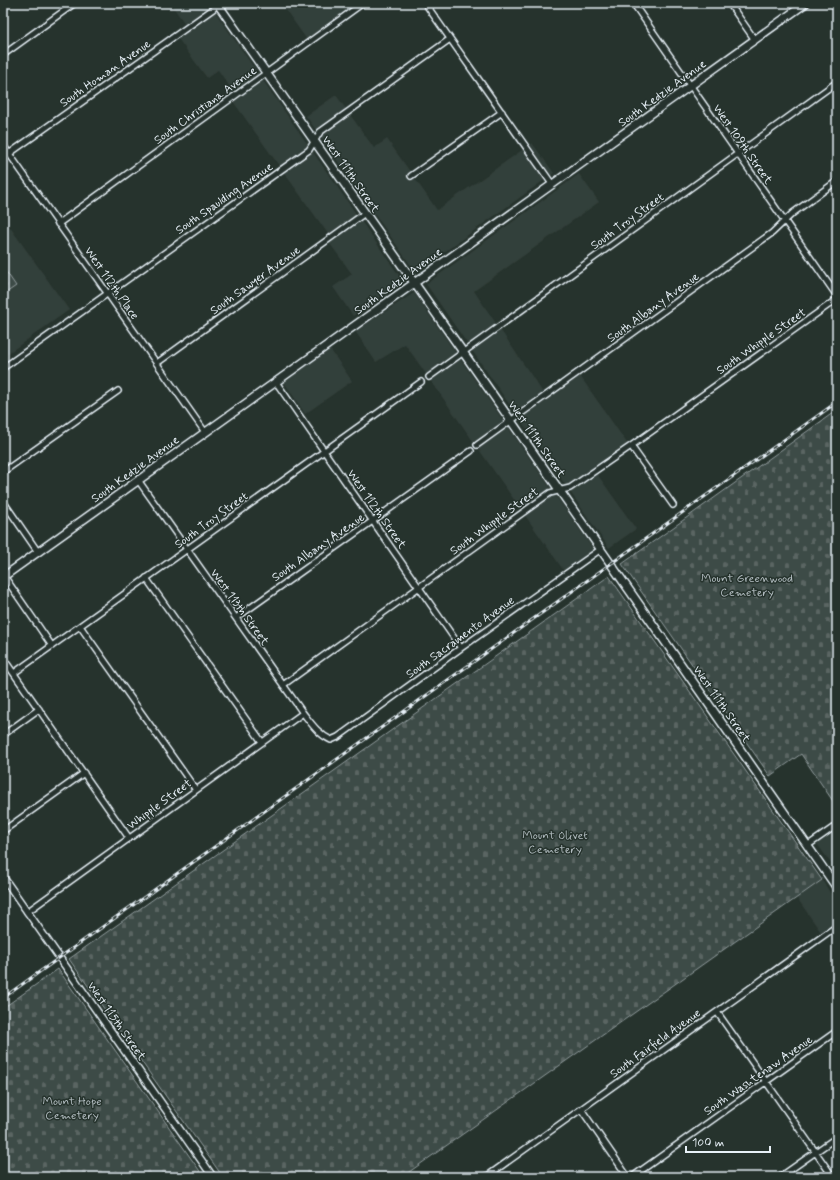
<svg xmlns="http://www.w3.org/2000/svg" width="840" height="1180" viewBox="0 0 840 1180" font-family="Mynerve,sans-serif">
<defs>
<pattern id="cemetery-stones" width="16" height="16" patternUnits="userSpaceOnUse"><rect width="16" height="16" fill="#3e4b47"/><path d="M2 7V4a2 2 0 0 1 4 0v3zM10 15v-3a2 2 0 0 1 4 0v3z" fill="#5a6562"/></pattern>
<pattern id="park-tufts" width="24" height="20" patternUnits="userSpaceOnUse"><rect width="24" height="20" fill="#3e4b47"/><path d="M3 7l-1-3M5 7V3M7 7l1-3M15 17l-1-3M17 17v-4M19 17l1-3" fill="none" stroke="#5a6562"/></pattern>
</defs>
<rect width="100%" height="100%" fill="#26332d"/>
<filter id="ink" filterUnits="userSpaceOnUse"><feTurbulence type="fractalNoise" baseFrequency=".025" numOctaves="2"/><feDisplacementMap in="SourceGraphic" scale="8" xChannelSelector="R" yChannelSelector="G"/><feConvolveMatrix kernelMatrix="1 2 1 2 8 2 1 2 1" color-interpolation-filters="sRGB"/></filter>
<g filter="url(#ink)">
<path fill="#333f3a" d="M170,3H209L403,281L353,316L333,287L352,274L328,241L331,238L232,100L237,97L218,70L207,78L176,36L188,28Z
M295,3H359L307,40L285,9Z
M336,95L374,148L387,139L437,210L532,143L554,173L418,271H416L414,270L306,116Z
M579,174L599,202L474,291L546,397L578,373L629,446L595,471L636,529L609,548L426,284Z
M7,223L69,310L3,357V226Z
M414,293L594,550L564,571L405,344L376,362L355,331Z
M330,349L352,381L305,414L284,382Z
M837,822V872L813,838Z
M822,880L837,903V929L825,938L797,898Z"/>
<path fill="url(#cemetery-stones)" stroke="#939ea0" d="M837,410V807L801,754L770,776L622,564Z
M609,576L822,880L402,1177H223L69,959Z
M58,969L204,1177H3V1008Z"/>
<path fill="url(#park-tufts)" stroke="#939ea0" d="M3,267L16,286L3,295Z"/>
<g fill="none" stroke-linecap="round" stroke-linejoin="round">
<defs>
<path id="minor" d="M425,3L552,184
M633,3L837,296
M729,3L755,40
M3,55L75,3
M3,145L205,432
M3,158L213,9L217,3
M411,176L502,112
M58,224L363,3
M157,363L365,213
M3,368L309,150L320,132L450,39
M429,377L837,82
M276,382L461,648
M477,445L772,233L793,213L837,181
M631,446L673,505
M3,472L118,391
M138,480L303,713C311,723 318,734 331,740L338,737L461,648L601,549
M3,501L38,552
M4,576L52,646
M146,578L262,742
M236,618L471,451
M80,626L196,790
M3,658L129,838
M14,673L421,382
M283,685L550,493L570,488L631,446L837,299
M3,735L39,709
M3,831L84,773
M807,846L837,825
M27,912L303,713
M717,1012L833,1177
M581,1109L628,1177
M486,1177L837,926
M632,1177L837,1031
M780,1177L837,1137"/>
<path id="tertiary" d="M3,877L213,1177"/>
<path id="secondary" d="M217,3L463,352L837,888
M3,577L806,3"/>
</defs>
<use href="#minor" stroke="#e8f1f8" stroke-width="8"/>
<use href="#tertiary" stroke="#e8f1f8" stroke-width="9"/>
<use href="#secondary" stroke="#e8f1f8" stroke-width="10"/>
<use href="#minor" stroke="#26332d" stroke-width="5"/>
<use href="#tertiary" stroke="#26332d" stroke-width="6"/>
<use href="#secondary" stroke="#26332d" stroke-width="7"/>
<defs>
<path id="rail" d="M3,998L837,402"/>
</defs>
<use href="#rail" stroke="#e8f1f8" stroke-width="3"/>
<use href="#rail" stroke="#26332d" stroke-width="1.5" stroke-dasharray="4.5" stroke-linecap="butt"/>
</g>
</g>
<g text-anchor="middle" stroke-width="3" stroke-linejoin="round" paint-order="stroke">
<g font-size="12" fill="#e8f1f8" stroke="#26332d">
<text transform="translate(105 73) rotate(-35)" y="4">South Homan Avenue</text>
<text transform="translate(662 93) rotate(-36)" y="4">South Kedzie Avenue</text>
<text transform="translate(205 105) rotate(-36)" y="4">South Christiana Avenue</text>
<text transform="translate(743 144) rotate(55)" y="4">West 109th Street</text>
<text transform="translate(351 174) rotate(55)" y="4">West 111th Street</text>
<text transform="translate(224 198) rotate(-35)" y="4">South Spaulding Avenue</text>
<text transform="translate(627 221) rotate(-36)" y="4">South Troy Street</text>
<text transform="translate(255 280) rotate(-36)" y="4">South Sawyer Avenue</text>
<text transform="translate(398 281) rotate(-36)" y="4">South Kedzie Avenue</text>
<text transform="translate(112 283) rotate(55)" y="4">West 112th Place</text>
<text transform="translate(653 307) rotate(-36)" y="4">South Albany Avenue</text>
<text transform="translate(761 341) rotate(-35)" y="4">South Whipple Street</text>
<text transform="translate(537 439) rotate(55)" y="4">West 111th Street</text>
<text transform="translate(135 469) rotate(-36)" y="4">South Kedzie Avenue</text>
<text transform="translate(377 509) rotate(55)" y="4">West 112th Street</text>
<text transform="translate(211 520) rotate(-36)" y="4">South Troy Street</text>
<text transform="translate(494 521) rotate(-36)" y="4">South Whipple Street</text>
<text transform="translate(318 547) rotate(-35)" y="4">South Albany Avenue</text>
<text transform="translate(240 607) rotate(54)" y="4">West 113th Street</text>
<text transform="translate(460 637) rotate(-36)" y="4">South Sacramento Avenue</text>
<text transform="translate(722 704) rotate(55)" y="4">West 111th Street</text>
<text transform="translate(159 804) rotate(-36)" y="4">Whipple Street</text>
<text transform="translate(117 1021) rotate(55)" y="4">West 115th Street</text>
<text transform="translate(655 1043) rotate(-36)" y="4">South Fairfield Avenue</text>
<text transform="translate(758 1075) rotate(-35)" y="4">South Washtenaw Avenue</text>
</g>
<g font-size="12" fill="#b5bfc3" stroke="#26332d">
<text x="747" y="582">Mount Greenwood<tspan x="747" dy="14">Cemetery</tspan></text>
<text x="555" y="839">Mount Olivet<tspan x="555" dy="14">Cemetery</tspan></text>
<text x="72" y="1105">Mount Hope<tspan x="72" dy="14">Cemetery</tspan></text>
</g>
</g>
<rect width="840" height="1180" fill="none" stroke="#26332d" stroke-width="16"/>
<rect x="8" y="8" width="824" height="1164" fill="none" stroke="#e8f1f8" stroke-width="1.5" filter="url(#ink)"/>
<path d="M686 1146v6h84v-6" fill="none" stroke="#e8f1f8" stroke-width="2"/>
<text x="692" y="1146" font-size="12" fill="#e8f1f8" stroke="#26332d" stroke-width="3" paint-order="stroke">100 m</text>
</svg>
